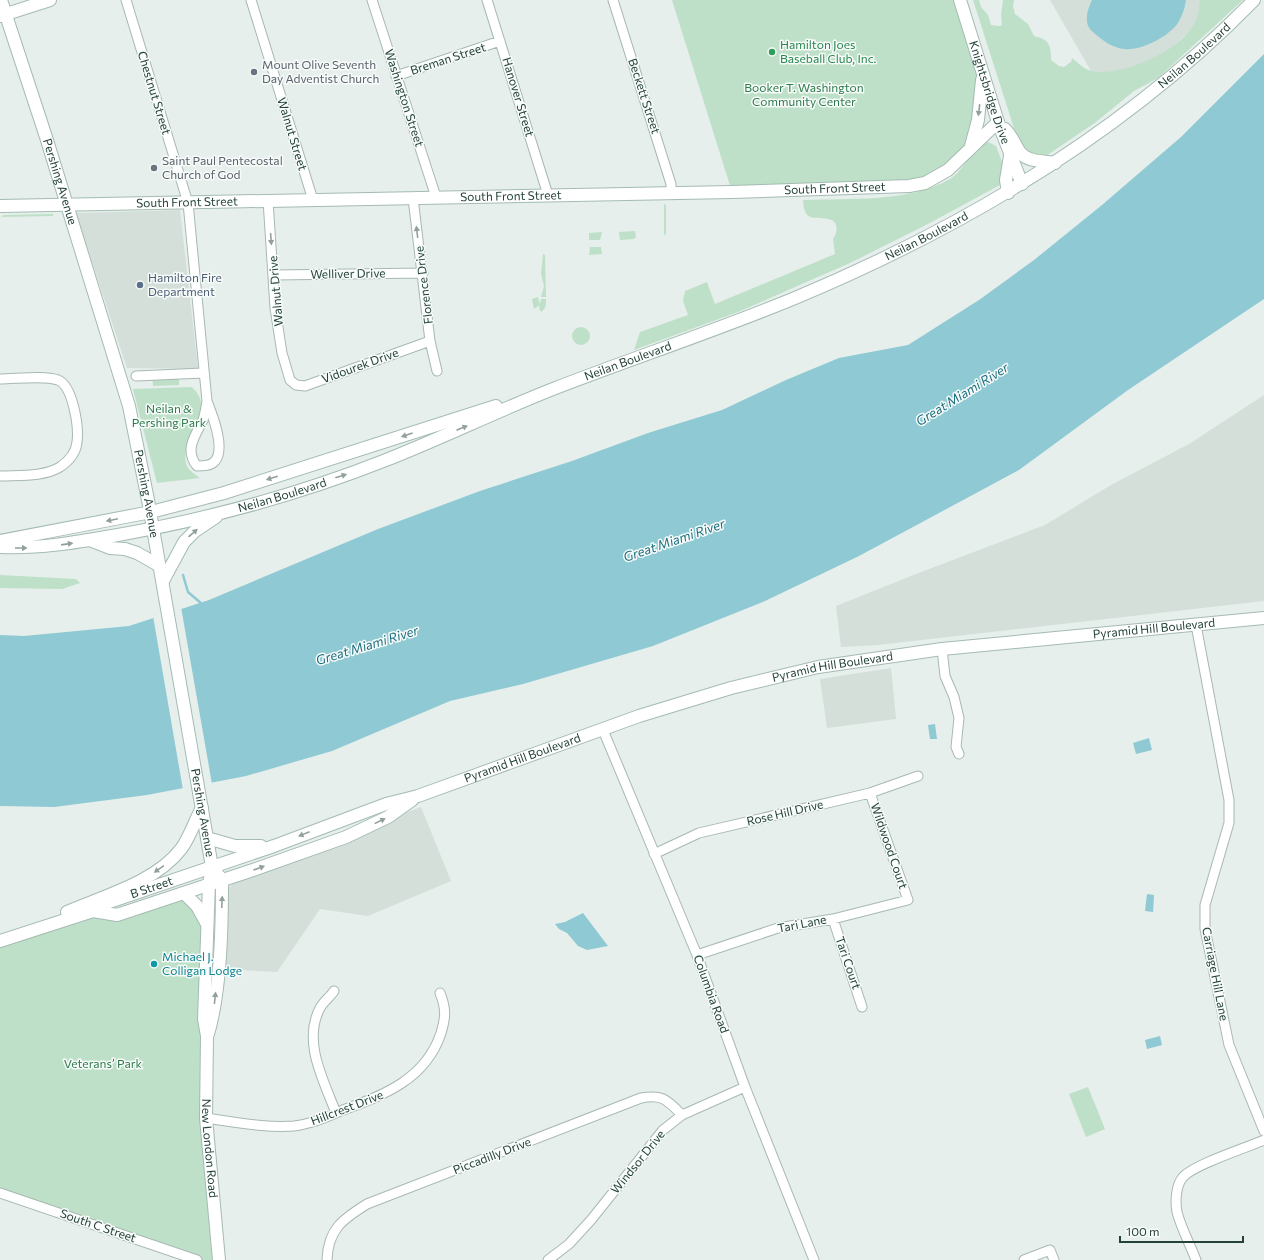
<svg xmlns="http://www.w3.org/2000/svg" width="1264" height="1260" viewBox="0 0 1264 1260" font-family="Commissioner,sans-serif">
<rect width="100%" height="100%" fill="#e6efeb"/>
<path fill="#d4dfda" d="M1050,0H1222L1143,75L1106,97Z
M180,210L198,369L127,368L76,213Z
M1264,395V601L878,645L841,647L836,606L916,574L1045,525L1111,485L1189,444Z
M891,668L896,719L827,728L820,679Z
M421,807L451,881L368,916L320,909L277,972L224,969L226,891L231,885L275,862Z"/>
<path fill="#bfe0c8" d="M672,0H960L983,73L971,146L925,183L732,192Z
M973,0H979L981,7L988,15L991,25L999,26L1002,25L1001,14L1003,0H1014L1013,6L1015,14L1028,24L1034,36C1038,38 1040,37 1043,39C1051,43 1051,52 1051,60L1059,66L1064,67L1071,62L1072,58C1079,64 1086,71 1096,72C1128,74 1184,50 1197,18C1199,13 1199,6 1200,0H1243L1158,78L1134,91L1096,122L1049,154L1040,158L1026,154L1020,147Z
M988,142L996,146C1002,162 1007,169 1000,185L928,224L850,263L738,312L634,350L640,332L688,315L683,301L685,291L707,282L715,304L835,254L833,239C838,232 839,221 828,219C814,216 804,223 803,200C851,198 907,203 950,179C964,171 973,145 988,142Z
M664,204L666,205V233L664,236Z
M49,214H53V216L1,217L4,215Z
M635,231L636,237L634,239L620,240L619,232Z
M602,232L600,240H589V233Z
M590,247H601L602,254L589,255Z
M543,254L545,255L546,297H541L544,286L541,274Z
M538,297L540,305L534,309L532,299Z
M541,299H546C546,305 546,309 541,312L539,308Z
M572 336a9 9 0 1 1 18 0a9 9 0 1 1-18 0Z
M152,371H179V385L153,386Z
M191,387C221,409 174,446 188,468C191,472 196,475 200,478L157,483L133,389Z
M0,575L76,579L80,583L62,589L0,588Z
M184,893L203,914L204,1019L219,1260H197L0,1193V941L49,924L106,914Z
M1088,1087L1105,1129L1086,1137L1069,1094Z"/>
<path fill="#8ec9d4" d="M1092,0H1186C1185,8 1182,16 1178,23C1168,37 1141,51 1124,49C1115,48 1106,43 1099,37C1094,33 1087,28 1087,21C1086,13 1089,7 1092,0Z
M1264,54V299L1128,390L1019,470L859,556L765,601L653,646L523,684L450,701L332,751L246,776L147,795L54,807L0,806V635L24,636L129,626L209,600L378,529L480,491L572,461L648,433L722,410L786,380L839,358L908,345L979,300L1034,260L1102,205L1181,137Z
M935,724L937,739H930L928,725Z
M1149,738L1152,750L1136,754L1133,743Z
M1147,894L1154,895L1153,912L1145,911Z
M583,913L608,946L587,950L578,946L567,933L559,929L555,924L565,922Z
M1160,1036L1162,1045L1147,1049L1145,1040Z"/>
<path fill="#e6efeb" d="M181,607L212,784L183,790L153,616Z"/>
<g fill="none" stroke-linecap="round" stroke-linejoin="round">
<path stroke="#8ec9d4" stroke-width="2.5" d="M183,575L188,592L202,604"/>
<defs>
<path id="street" d="M126,0L188,203L207,401C206,407 205,414 203,420C195,436 184,450 197,466C203,466 211,466 215,461C226,448 212,414 207,401
M251,0L313,200
M372,0L436,197
M487,0L548,195
M613,0L671,184V193
M396,76L500,41
M413,198L430,341L437,371
M268,200L275,308L282,353L290,380L296,385L305,386L430,341
M274,275L423,273
M136,376L203,373
M0,379C16,379 44,375 58,380C73,386 79,427 77,442C76,452 69,461 60,467C44,477 19,475 0,476
M1196,625L1229,800V823L1205,905V929L1229,1045L1264,1131
M942,649L945,676L954,697L959,718L956,747L959,754
M603,730L697,955L745,1087L814,1260
M654,854L699,833L870,793L918,776
M833,919L862,1007
M697,955L778,928L833,919L908,900L870,793
M334,991C330,997 323,1002 320,1008C302,1042 324,1081 336,1113
M206,1118C235,1122 265,1128 294,1126C311,1124 327,1117 343,1110C384,1095 426,1079 441,1033C446,1017 446,1008 440,993
M0,1193L197,1260
M327,1260C328,1229 343,1219 367,1204L641,1098C663,1094 667,1100 682,1115
M548,1260L569,1244L591,1220L663,1130L682,1115L745,1087
M1024,1260L1050,1250L1054,1260
M1196,1260C1190,1244 1181,1228 1177,1212C1175,1201 1176,1185 1183,1177C1195,1164 1246,1148 1264,1140"/>
<g id="secondary">
<path id="s1" d="M1,0L46,137L129,406L148,500L212,867L222,880"/>
<path id="s2" d="M960,0L998,122L1022,184"/>
<path d="M0,16L50,0"/>
<path d="M1005,129C1012,136 1014,143 1019,151C1026,162 1043,161 1055,163"/>
<path d="M971,146L978,120L982,80"/>
<path d="M1008,193L1006,180L1010,156"/>
<path id="s3" d="M0,206L732,192L909,186L925,183L948,170L998,122"/>
<path d="M0,541L151,512L224,493L496,406"/>
<path d="M92,541L110,548L125,549L137,553L160,566"/>
<path id="s4" d="M0,547C40,549 78,542 118,535C208,519 300,494 386,460C442,438 497,411 553,389C633,358 715,331 795,298C965,227 1125,132 1254,0"/>
<path d="M163,581L184,542L195,531L216,517"/>
<path d="M207,838L235,846H261"/>
<path id="s5" d="M212,867L209,884L204,1019L207,1036L206,1118L219,1260"/>
<path d="M184,893L197,906L207,924"/>
<path d="M93,911L117,915L253,870L346,837L388,817L412,800"/>
<path d="M67,912C104,896 156,882 181,849C190,837 195,820 202,808"/>
<path id="s6" d="M0,941L93,911L106,903L274,846L386,804L418,796L639,716L731,688L818,667L942,649L1264,618"/>
<path d="M208,1034C221,990 222,926 222,880"/>
</g>
</defs>
<use href="#street" stroke="#a8b8b2" stroke-width="11"/>
<use href="#secondary" stroke="#a4bbb3" stroke-width="14"/>
<use href="#street" stroke="#fff" stroke-width="9"/>
<use href="#secondary" stroke="#fff" stroke-width="12"/>
</g>
<defs><path id="oneway-solid" d="M-6-.8H1V-3.2L6.5 0L1 3.2V.8H-6Z"/></defs>
<g fill="#92a09c">
<use href="#oneway-solid" transform="translate(979 110) rotate(97)"/>
<use href="#oneway-solid" transform="translate(417 232) rotate(-97)"/>
<use href="#oneway-solid" transform="translate(271 239) rotate(86)"/>
<use href="#oneway-solid" transform="translate(462 428) rotate(-23)"/>
<use href="#oneway-solid" transform="translate(407 435) rotate(161)"/>
<use href="#oneway-solid" transform="translate(341 476) rotate(-18)"/>
<use href="#oneway-solid" transform="translate(272 478) rotate(163)"/>
<use href="#oneway-solid" transform="translate(112 520) rotate(168)"/>
<use href="#oneway-solid" transform="translate(193 533) rotate(-41)"/>
<use href="#oneway-solid" transform="translate(67 544) rotate(-8)"/>
<use href="#oneway-solid" transform="translate(21 548)"/>
<use href="#oneway-solid" transform="translate(380 821) rotate(-26)"/>
<use href="#oneway-solid" transform="translate(304 834) rotate(158)"/>
<use href="#oneway-solid" transform="translate(259 868) rotate(-20)"/>
<use href="#oneway-solid" transform="translate(159 869) rotate(145)"/>
<use href="#oneway-solid" transform="translate(222 902) rotate(-88)"/>
<use href="#oneway-solid" transform="translate(215 998) rotate(-84)"/>
</g>
<circle fill="#2e9e5b" stroke="#f7fbf9" stroke-width="1.5" cx="772" cy="52" r="4"/>
<g fill="#6b7280" stroke="#f7fbf9" stroke-width="1.5">
<circle cx="254" cy="72" r="4"/>
<circle cx="154" cy="168" r="4"/>
</g>
<circle fill="#5c6f8a" stroke="#f7fbf9" stroke-width="1.5" cx="140" cy="285" r="4"/>
<circle fill="#0f9aa8" stroke="#f7fbf9" stroke-width="1.5" cx="154" cy="964" r="4"/>
<g text-anchor="middle" stroke-width="3" stroke-linejoin="round" paint-order="stroke">
<g font-size="12" fill="#27864d" stroke="#f7fbf9" text-anchor="start">
<text x="780" y="49">Hamilton Joes<tspan x="780" dy="14">Baseball Club, Inc.</tspan></text>
</g>
<g font-size="12" fill="#24423a" stroke="#f7fbf9">
<text dy="4" stroke="none"><textPath href="#s4" startOffset="1307">Neilan Boulevard</textPath></text>
<text transform="translate(448 59) rotate(-18)" y="4">Breman Street</text>
<text dy="4" stroke="none"><textPath href="#s2" startOffset="97">Knightsbridge Drive</textPath></text>
<text transform="translate(154 93) rotate(73)" y="4">Chestnut Street</text>
<text transform="translate(644 96) rotate(72)" y="4">Beckett Street</text>
<text transform="translate(518 97) rotate(73)" y="4">Hanover Street</text>
<text transform="translate(404 98) rotate(72)" y="4">Washington Street</text>
<text transform="translate(292 134) rotate(73)" y="4">Walnut Street</text>
<text dy="4" stroke="none"><textPath href="#s1" startOffset="191">Pershing Avenue</textPath></text>
<text dy="4" stroke="none"><textPath href="#s3" startOffset="835">South Front Street</textPath></text>
<text dy="4" stroke="none"><textPath href="#s3" startOffset="511">South Front Street</textPath></text>
<text dy="4" stroke="none"><textPath href="#s3" startOffset="187">South Front Street</textPath></text>
<text dy="4" stroke="none"><textPath href="#s4" startOffset="983">Neilan Boulevard</textPath></text>
<text transform="translate(348 274) rotate(-1)" y="4">Welliver Drive</text>
<text transform="translate(424 285) rotate(-97)" y="4">Florence Drive</text>
<text transform="translate(276 291) rotate(-95)" y="4">Walnut Drive</text>
<text dy="4" stroke="none"><textPath href="#s4" startOffset="659">Neilan Boulevard</textPath></text>
<text transform="translate(360 366) rotate(-20)" y="4">Vidourek Drive</text>
<text dy="4" stroke="none"><textPath href="#s1" startOffset="515">Pershing Avenue</textPath></text>
<text dy="4" stroke="none"><textPath href="#s4" startOffset="288">Neilan Boulevard</textPath></text>
<text dy="4" stroke="none"><textPath href="#s6" startOffset="1202">Pyramid Hill Boulevard</textPath></text>
<text dy="4" stroke="none"><textPath href="#s6" startOffset="878">Pyramid Hill Boulevard</textPath></text>
<text dy="4" stroke="none"><textPath href="#s6" startOffset="554">Pyramid Hill Boulevard</textPath></text>
<text dy="4" stroke="none"><textPath href="#s1" startOffset="839">Pershing Avenue</textPath></text>
<text transform="translate(785 813) rotate(-13)" y="4">Rose Hill Drive</text>
<text transform="translate(889 846) rotate(71)" y="4">Wildwood Court</text>
<text dy="4" stroke="none"><textPath href="#s6" startOffset="161">B Street</textPath></text>
<text transform="translate(802 924) rotate(-11)" y="4">Tari Lane</text>
<text transform="translate(848 963) rotate(71)" y="4">Tari Court</text>
<text transform="translate(1215 974) rotate(79)" y="4">Carriage Hill Lane</text>
<text transform="translate(711 994) rotate(70)" y="4">Columbia Road</text>
<text transform="translate(347 1108) rotate(-21)" y="4">Hillcrest Drive</text>
<text dy="4" stroke="none"><textPath href="#s5" startOffset="282">New London Road</textPath></text>
<text transform="translate(492 1156) rotate(-21)" y="4">Piccadilly Drive</text>
<text transform="translate(638 1162) rotate(-51)" y="4">Windsor Drive</text>
<text transform="translate(98 1226) rotate(19)" y="4">South C Street</text>
</g>
<g font-size="12" fill="#5b616d" stroke="#f7fbf9" text-anchor="start">
<text x="262" y="69">Mount Olive Seventh<tspan x="262" dy="14">Day Adventist Church</tspan></text>
<text x="162" y="165">Saint Paul Pentecostal<tspan x="162" dy="14">Church of God</tspan></text>
</g>
<g font-size="12" fill="#2d7a4b" stroke="#f7fbf9">
<text x="804" y="92">Booker T. Washington<tspan x="804" dy="14">Community Center</tspan></text>
<text x="169" y="413">Neilan &amp;<tspan x="169" dy="14">Pershing Park</tspan></text>
<text x="103" y="1068">Veterans’ Park</text>
</g>
<g font-size="12" fill="#4e5e75" stroke="#f7fbf9" text-anchor="start">
<text x="148" y="282">Hamilton Fire<tspan x="148" dy="14">Department</tspan></text>
</g>
<g font-size="12" fill="#0d838f" stroke="#f7fbf9" text-anchor="start">
<text x="162" y="961">Michael J.<tspan x="162" dy="14">Colligan Lodge</tspan></text>
</g>
<g font-size="13" font-style="italic" fill="#1c6f80" stroke="#f7fbf9">
<text transform="translate(962 394) rotate(-32)" y="5">Great Miami River</text>
<text transform="translate(674 540) rotate(-19)" y="5">Great Miami River</text>
<text transform="translate(367 645) rotate(-17)" y="5">Great Miami River</text>
</g>
</g>
<path d="M1120 1236v6h123v-6" fill="none" stroke="#24423a" stroke-width="2"/>
<text x="1126" y="1236" font-size="12" fill="#24423a" stroke="#f7fbf9" stroke-width="3" paint-order="stroke">100 m</text>
</svg>
